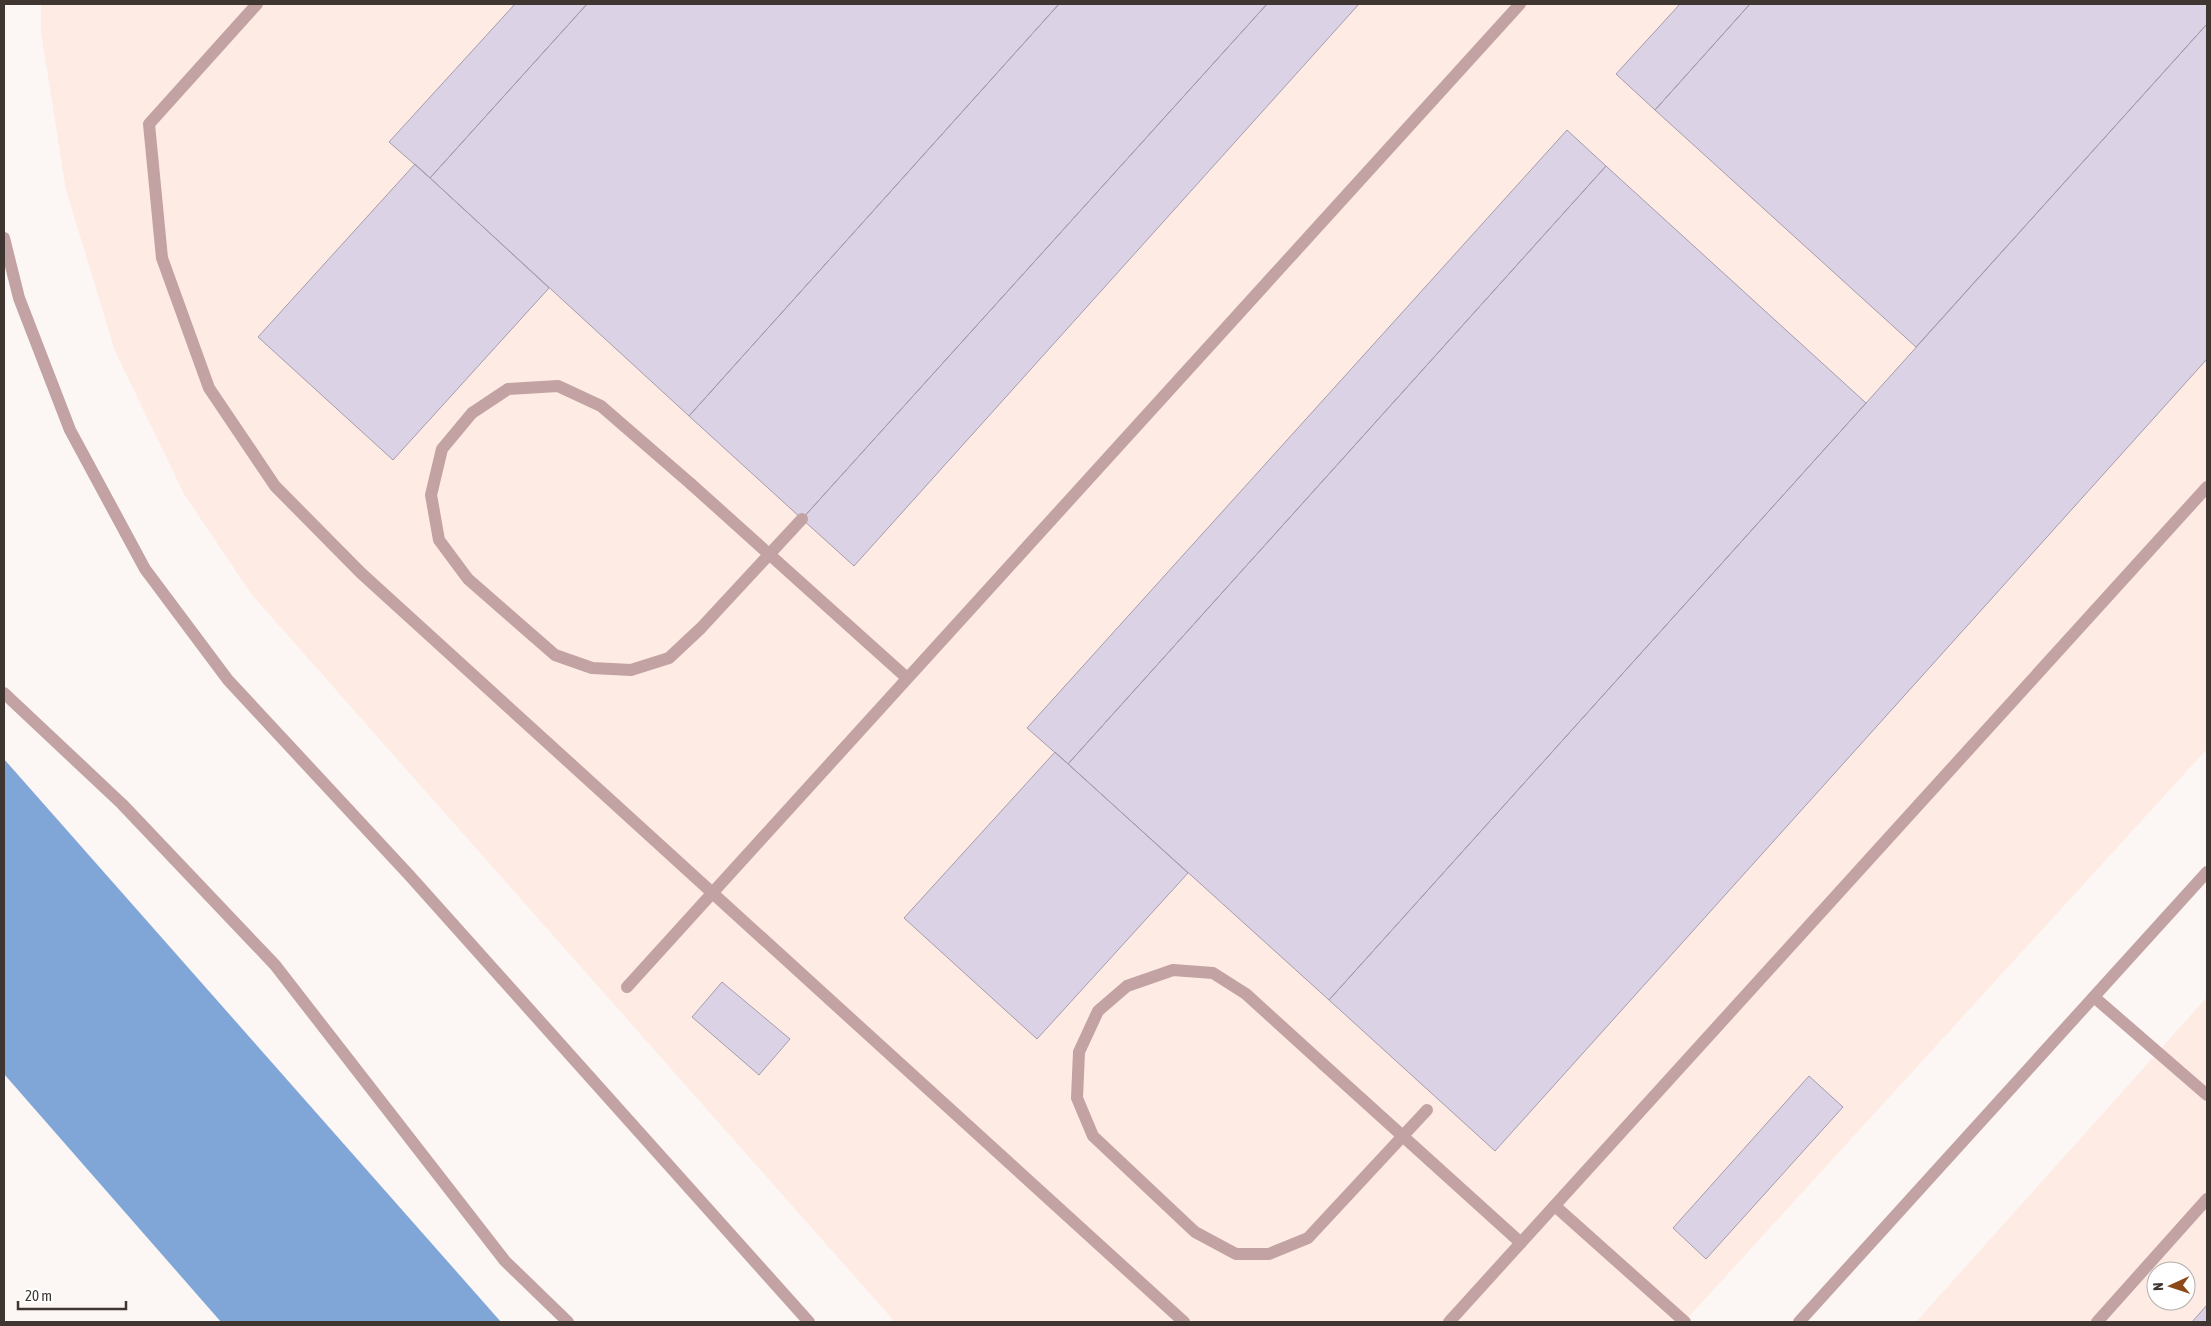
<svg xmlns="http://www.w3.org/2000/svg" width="2211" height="1326" viewBox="0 0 2211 1326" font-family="'Asap Condensed',sans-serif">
<rect width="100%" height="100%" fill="#fcf7f5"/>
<path fill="#feebe3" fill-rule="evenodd" d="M41,4H2207V749L1684,1322H895L252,595L184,494L115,351L66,190L41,32Z
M2207,997V1322H1916L2158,1052ZM2156,1271H2186V1301H2156Z"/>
<path fill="#80a6d7" d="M4,759L501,1322H221L4,1074Z"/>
<path fill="#dcd2e6" stroke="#a49bad" d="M515,4H587L430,178L389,142Z
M587,4H1059L689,416L430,178Z
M1059,4H1267L802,519L689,416Z
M1267,4H1359L854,566L802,519Z
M1680,4H1750L1655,110L1616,74Z
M1750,4H2207V24L1916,347L1655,110Z
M2207,24V359L1495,1151L1329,1000Z
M1567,130L1606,166L1068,764L1027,728Z
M415,164L549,288L393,460L258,337Z
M1606,166L1866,403L1329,1000L1068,764Z
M1055,752L1188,873L1037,1039L904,918Z
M722,982L790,1039L759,1075L692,1017Z
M1809,1076L1843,1107L1706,1259L1673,1228Z
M2207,1305V1322H2192Z"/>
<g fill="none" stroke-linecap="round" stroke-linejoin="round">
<path stroke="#c2a2a2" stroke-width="12" d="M257,4L149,124L162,258L209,388L275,486L361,573L1184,1322
M691,484L907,678
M627,987L1520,4
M2094,997L2207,1095
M1323,1064L1521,1243
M1555,1206L1685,1322
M1449,1322L2207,487
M2097,1322L2207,1199"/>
<path stroke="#c2a2a2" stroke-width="12" d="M4,238L19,298L70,430L145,569L228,680L410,876L809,1322
M4,693L122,804L275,965L505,1261L568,1322
M1799,1322L2207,872"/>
<path stroke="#c2a2a2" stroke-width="12" d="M691,484L601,406L558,386L508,389L472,413L442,449L431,495L439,540L468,579L555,655L592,668L631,670L669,658L701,628L802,519
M1323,1064L1246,994L1213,973L1173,970L1127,986L1098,1011L1079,1052L1077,1098L1093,1136L1195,1232L1236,1254H1269L1308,1238L1427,1110"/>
</g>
<rect width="2211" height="1326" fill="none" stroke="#3f3632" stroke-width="10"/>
<g transform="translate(2171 1286) rotate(267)"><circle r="24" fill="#ffffff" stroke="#b2afad"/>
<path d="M0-4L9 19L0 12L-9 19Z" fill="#8c491a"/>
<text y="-8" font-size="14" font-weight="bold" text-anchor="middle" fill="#3f3632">N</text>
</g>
<path d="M18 1301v8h108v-8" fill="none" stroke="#3f3632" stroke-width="2.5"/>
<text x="25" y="1301" font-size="15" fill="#3f3632" stroke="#ffffff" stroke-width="4" paint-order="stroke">20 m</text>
</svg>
